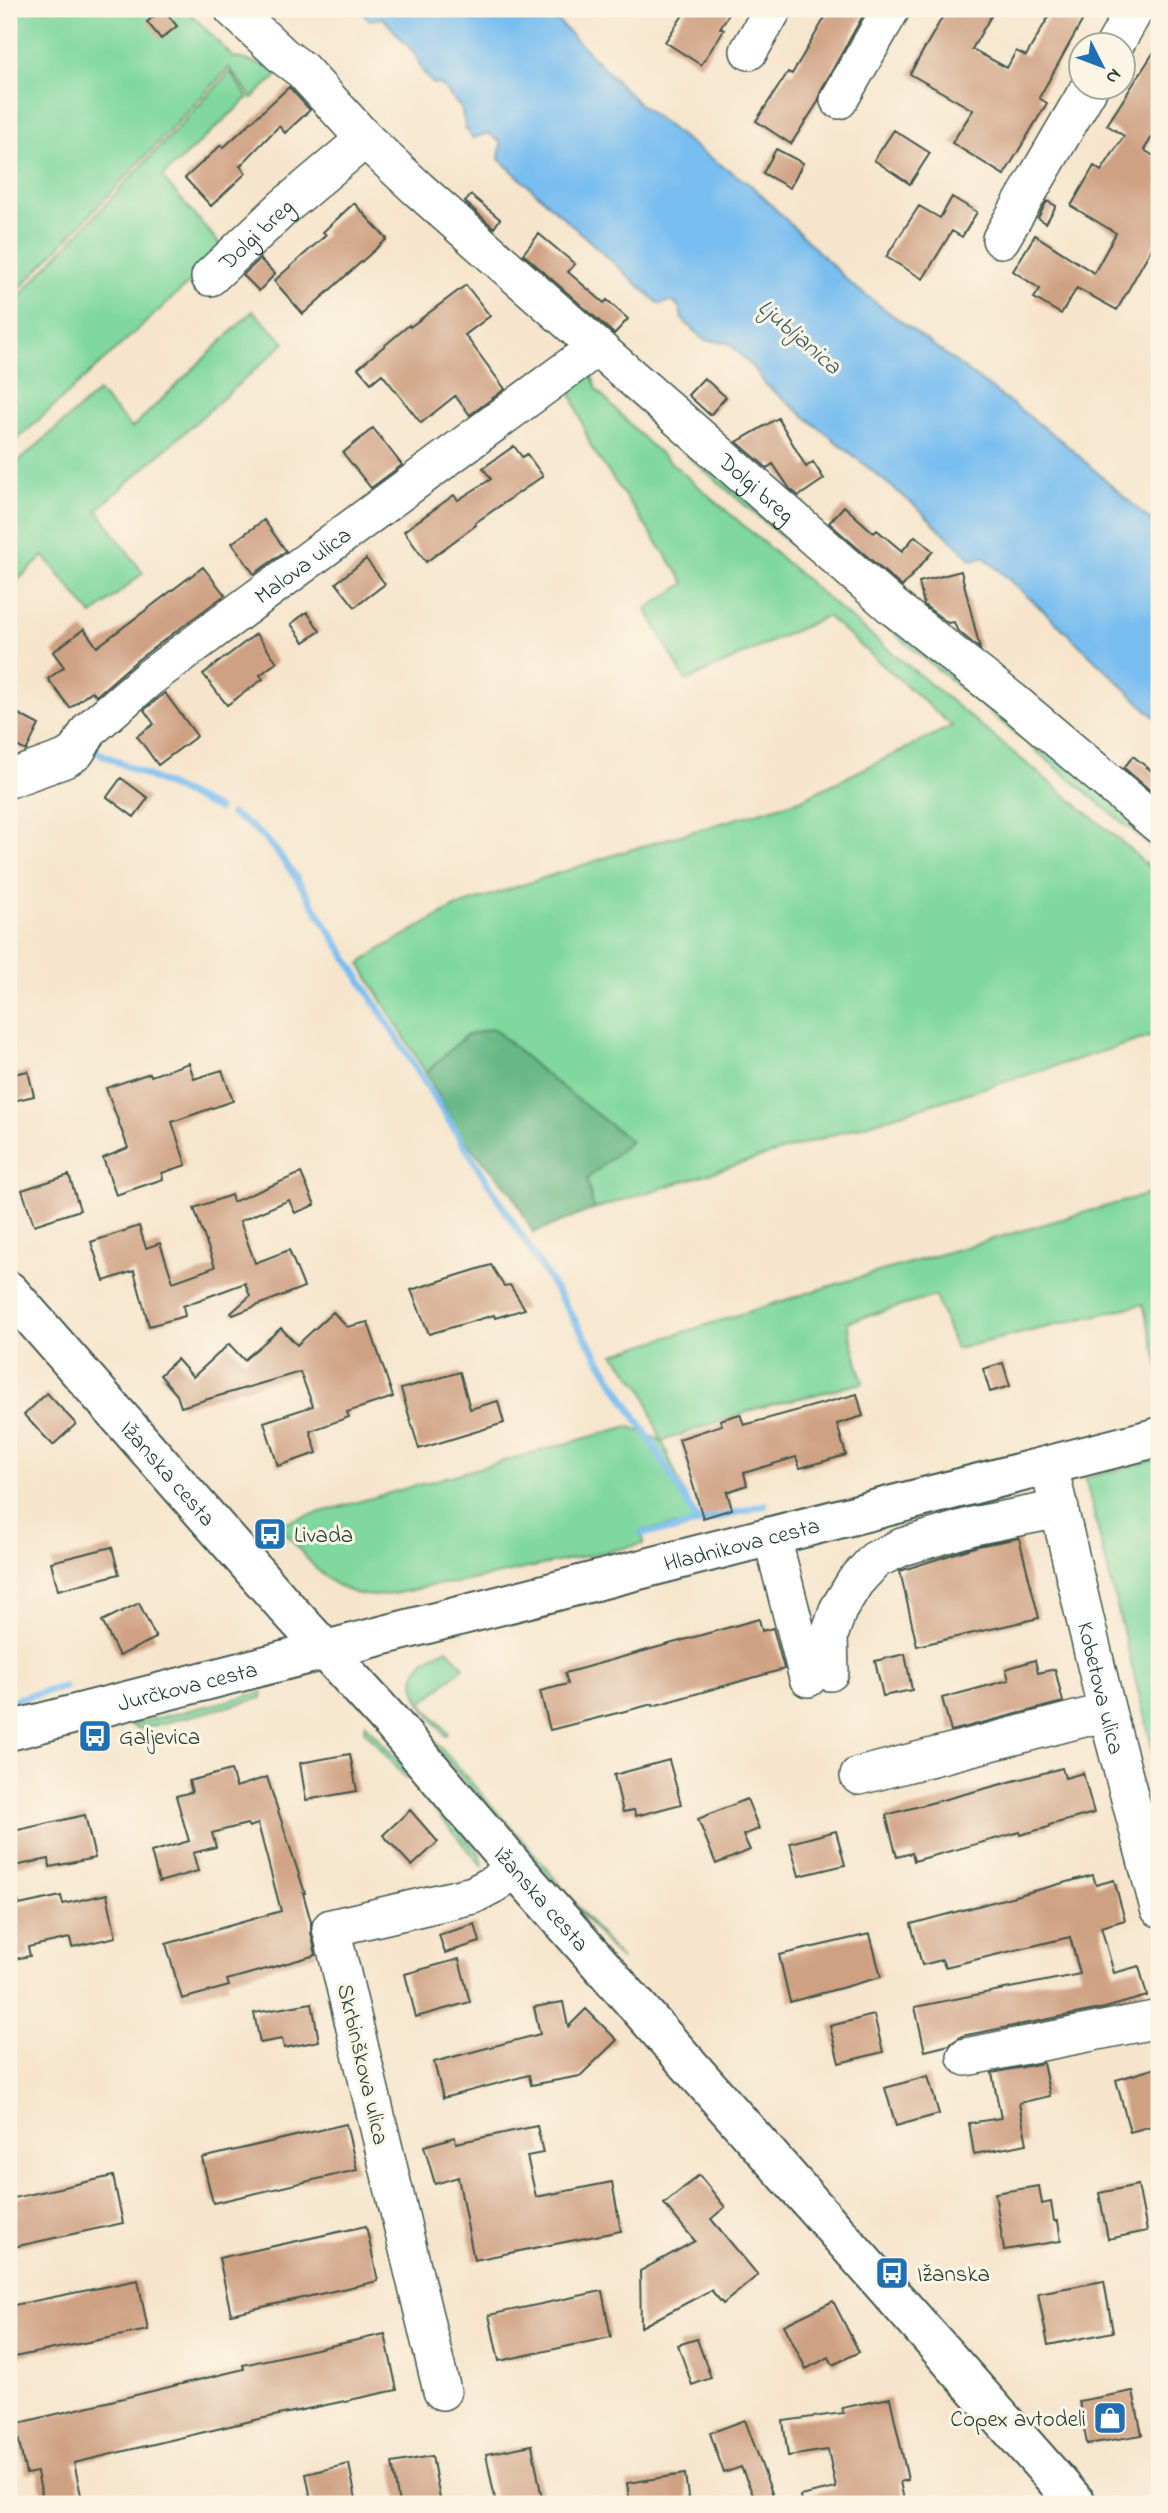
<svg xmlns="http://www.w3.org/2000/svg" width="1168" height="2513" viewBox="0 0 1168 2513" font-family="'Indie Flower',sans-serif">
<rect width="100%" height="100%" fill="#fcf5e5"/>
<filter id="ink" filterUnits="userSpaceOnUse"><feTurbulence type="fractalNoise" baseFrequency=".0143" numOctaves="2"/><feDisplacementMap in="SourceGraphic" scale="14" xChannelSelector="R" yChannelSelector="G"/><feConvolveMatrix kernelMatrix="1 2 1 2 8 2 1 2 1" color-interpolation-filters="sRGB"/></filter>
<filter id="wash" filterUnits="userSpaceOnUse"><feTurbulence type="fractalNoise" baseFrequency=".00686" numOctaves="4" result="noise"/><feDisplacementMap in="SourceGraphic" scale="28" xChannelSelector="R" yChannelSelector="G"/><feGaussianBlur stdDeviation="1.57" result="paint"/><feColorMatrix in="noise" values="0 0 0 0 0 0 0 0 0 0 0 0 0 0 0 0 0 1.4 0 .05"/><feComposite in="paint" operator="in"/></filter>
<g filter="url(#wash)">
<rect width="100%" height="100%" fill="#f6e5cc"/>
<path fill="#80d89e" stroke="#508a69" stroke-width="2" d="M9,9H186L233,57L273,67H287L252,98L229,68L9,300Z
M230,72L248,98L162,177L225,250L9,447V307Z
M253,311L285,343L97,510L143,573L92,615L44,556L9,588V470L98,392L132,428Z
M589,368L597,390L646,441L849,617L1122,842L1159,877V1034L594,1209L586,1179L631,1141L541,1071L493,1028L465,1036L426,1073L360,964L377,951L455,907L626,851L800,800L952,726L827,616L686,681L646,609L685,583L591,447L567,382Z
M610,380L1159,832V856L1134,832L884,625L659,431Z
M1159,1191V1367L1143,1304L956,1349L935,1296L847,1322L863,1383L758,1408L662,1441L696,1523L642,1530L643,1544L457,1583C434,1583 415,1590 392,1594C335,1605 311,1562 278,1524L629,1426L661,1441L643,1389L614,1354L830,1286Z
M1159,1459V1775L1085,1478Z
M447,1649L464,1667L422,1703L448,1733L446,1736C419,1704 390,1669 447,1649Z
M263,1692L262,1698L140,1729L130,1725Z
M409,1712L538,1858L622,1961L405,1713Z
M365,1724L410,1774L406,1778L364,1730Z
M427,1793L480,1854L483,1867L423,1797Z"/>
<path fill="#68b885" stroke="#447a5c" stroke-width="2" d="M493,1028L541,1071L631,1141L587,1179L594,1209L533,1233L512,1193L460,1135L426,1073L465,1036Z"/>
<path fill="#79bef0" stroke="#4c7e92" stroke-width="2" d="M358,9H546L639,104L699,150L752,186L852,285L1062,441L1159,528V721L1047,614L984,557L972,560L918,508L765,384L758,373L729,343L704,340L682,319L680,308L672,301L659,304L499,159L501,143L488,133L473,138L466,129L461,108L440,84H433L423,72L415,54L383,18L370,20Z"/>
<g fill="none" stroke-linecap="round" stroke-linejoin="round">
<path stroke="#79bef0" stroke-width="7" d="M95,751L218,809
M231,814C262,830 278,852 297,879L652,1443L699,1523
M642,1533L676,1529L765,1505
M9,1701L64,1687"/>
</g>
<g id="blocks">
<path fill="#cfa183" d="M163,9L177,26L161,39L147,22Z
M687,9H732L720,28L724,30L701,65L665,42Z
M830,9H856L864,14L821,90L818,102L791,144L756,121L788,72L792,74Z
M947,9H995L972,49L1007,68L1016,51L1026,56L1053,9H1071L1085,16L1039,98L1047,103L1004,175L952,143L973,110L910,74Z
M1159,44V126L1144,150L1159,159V235L1117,310L1077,288L1061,314L1034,298L1040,289L1013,271L1035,235L1094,273L1116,233L1071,206L1094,166L1101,171L1124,136L1107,125Z
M289,87L310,110L285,133L279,126L240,166L246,173L211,206L185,178L221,145L223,148Z
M894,130L930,153L910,184L874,160Z
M776,149L803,163L790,188L763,173Z
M471,195L500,219L494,228L465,202Z
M952,197L977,212L962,237L952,231L923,279L886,257L919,206L940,218Z
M1047,201L1056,206L1046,223L1038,218Z
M354,203L387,239L303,314L274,281L326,235L323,232Z
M539,234L575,264L568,272L604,303L607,300L628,319L614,334L523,254Z
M260,259L275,274L259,291L243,275Z
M466,285L490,316L465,335L505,389L470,415L455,396L421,423L382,374L371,383L358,368L409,325L410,327Z
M704,378L726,397L710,415L688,395Z
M778,418L806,467L813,462L824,479L799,496L790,489L773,464L767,468L737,442Z
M373,428L402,465L371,488L343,453Z
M514,446L522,457L527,454L543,476L475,523L476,525L426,562L404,531L454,495L458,500L491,479L483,468Z
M844,506L874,533L877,530L902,551L915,536L933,551L902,587L829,523Z
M264,520L286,551L254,574L232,543Z
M366,559L385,584L355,607L336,583Z
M203,567L225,595L136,661L96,696L92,691L70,708L48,679L64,667L53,652L84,629L97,647Z
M961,571L980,649L957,630L954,622L948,623L924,605L919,582Z
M307,612L320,631L304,642L291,624Z
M256,634L277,662L260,675L263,679L227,705L203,674Z
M165,693L197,736L158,765L137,736L154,724L144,710Z
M9,709L39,725L26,751L9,742Z
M1133,756L1159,777V798L1124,768Z
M121,778L148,798L134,817L107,797Z
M189,1063L194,1079L222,1070L233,1101L172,1122L186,1165L162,1173L163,1179L116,1195L103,1158L128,1148L106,1088L150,1073L151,1076Z
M28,1071L34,1096L9,1102V1075Z
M301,1173L315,1205L295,1213L289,1200L240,1221L255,1263L289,1250L304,1287L233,1315L231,1313L250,1296L245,1283L183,1306L185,1316L149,1326L134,1271L104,1281L91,1242L139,1226L146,1248L160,1243L173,1282L215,1267L194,1208L231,1195L233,1202Z
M69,1175L80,1210L34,1225L22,1190Z
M491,1265L504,1286L510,1285L525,1309L495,1318L494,1315L429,1334L411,1290Z
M333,1312L347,1327L368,1322L393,1397L347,1412L349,1417L310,1431L317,1453L278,1466L264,1422L313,1406L300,1372L181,1407L177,1395L160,1375L177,1359L193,1377L229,1344L244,1360L281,1328L297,1345Z
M1003,1363L1010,1386L990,1392L983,1369Z
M460,1372L470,1409L498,1401L504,1423L419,1449L401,1389Z
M47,1393L76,1424L53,1445L24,1415Z
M857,1394L863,1416L837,1424L846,1455L800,1468L796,1457L744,1473L747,1485L727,1492L732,1509L703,1518L679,1439L722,1425L720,1420L740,1414L744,1425Z
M1019,1538L1039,1618L917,1646L900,1571L978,1546Z
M112,1547L119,1574L58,1590L51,1562Z
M139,1603L156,1638L119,1656L102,1621Z
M759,1619L762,1631L773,1628L784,1669L653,1706V1704L550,1730L540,1691L568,1684L565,1673Z
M905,1654L912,1690L883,1696L875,1661Z
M1035,1660L1038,1673L1055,1669L1063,1702L951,1731L942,1698L1009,1680L1006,1669Z
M350,1754L357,1791L306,1800L300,1763Z
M669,1760L681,1804L636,1816L634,1810L623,1812L614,1775Z
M1062,1768L1065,1778L1083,1773L1094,1813L1049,1825V1827L1020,1835V1832L914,1861L912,1853L897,1857L886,1815Z
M231,1770L236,1787L267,1777L305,1893H303L311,1922V1933L316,1955L227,1980L229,1986L182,1999L166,1944L281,1911L258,1824L249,1827L247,1824L212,1833L216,1847L193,1853L198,1871L159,1882L151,1852L189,1841L176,1796L192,1792L189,1781Z
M747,1799L759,1829L743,1835L750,1850L716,1864L698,1819Z
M410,1810L438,1842L412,1866L383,1835Z
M85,1815L95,1858L50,1867L49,1859L9,1867V1832Z
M836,1831L845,1865L799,1876L790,1843Z
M1093,1875L1096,1885L1114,1880L1125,1920L1101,1927L1114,1973L1139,1966L1147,1996L1105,2008L962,2036L949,2045L925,2051L915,2007L1080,1974L1070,1937L945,1967L942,1960L922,1965L911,1924Z
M107,1894L116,1937L72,1947L70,1938L28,1947L30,1956L9,1960V1900L18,1899L19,1905L61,1896L63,1904Z
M475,1924L480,1942L445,1953L439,1935Z
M870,1934L881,1977L790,2002L779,1955Z
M459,1959L470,2002L416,2017L405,1974Z
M563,2002L568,2027L586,2009L617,2040L580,2076L531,2085L529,2075L443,2098L434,2062L540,2034L534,2007Z
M312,2003L319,2041L284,2048L282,2039L260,2043L254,2013Z
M874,2015L883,2052L839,2063L830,2026Z
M1043,2063L1050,2096L1019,2103L1027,2144L974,2154L969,2123L1001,2118L992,2073Z
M1159,2067V2124L1130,2132L1116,2080Z
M928,2076L939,2114L896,2126L885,2088Z
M346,2124L357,2170L213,2203L202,2158Z
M537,2126L543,2153L527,2156L536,2197L612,2182L621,2231L474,2260L458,2177L435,2184L424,2146L455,2137L456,2143Z
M699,2175L725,2207L711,2219L758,2275L723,2304L711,2290L641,2327L640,2271L695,2241L664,2204Z
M113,2176L123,2223L9,2248V2199Z
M1138,2185L1147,2231L1108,2239L1099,2193Z
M1039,2186L1042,2204L1051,2202L1054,2221H1058L1061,2241L1004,2250L995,2193Z
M366,2226L378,2281L231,2314L219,2258Z
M138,2280L148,2330L9,2358V2306Z
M1104,2281L1113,2332L1048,2345L1038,2293Z
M602,2291L611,2337L499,2361L489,2315Z
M833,2301L859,2352L833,2365L829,2357L806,2369L784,2325Z
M385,2334L397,2390L255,2420L74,2463L83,2504H44L37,2472L26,2474L15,2424L244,2369L243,2365Z
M697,2339L711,2378L692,2385L678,2345Z
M1133,2391L1142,2435L1087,2444L1079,2401Z
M890,2398L908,2480L900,2482L905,2504H801L800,2496L836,2488L828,2450L788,2456L783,2421L843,2413L842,2408Z
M745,2420L776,2504H757L741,2467L724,2473L710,2433Z
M532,2445L543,2504H496L486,2454Z
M432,2456L441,2504H399L392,2463Z
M349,2464L357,2504H312L306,2474Z
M685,2474L689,2504H630L627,2483Z"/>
</g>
</g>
<g filter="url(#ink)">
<use href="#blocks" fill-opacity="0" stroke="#3f564b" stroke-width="2"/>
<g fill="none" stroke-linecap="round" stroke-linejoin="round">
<defs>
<g id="minor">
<path id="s1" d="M233,9L283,56L302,70L365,139L417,188L597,347L892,606L1016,704L1159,825"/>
<path d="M1114,46L1135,9"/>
<path d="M749,51L773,9"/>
<path d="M839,100L891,9"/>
<path d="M1001,239L1089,88"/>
<path id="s2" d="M210,277L284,207L365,139"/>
<path id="s3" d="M9,779L65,759L76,752L90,729L149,678L597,347"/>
<path id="s4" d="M1049,1466L1107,1712L1159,1908"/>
<path d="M772,1537L808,1678"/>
<path d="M830,1672L829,1636L838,1610L855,1582L875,1560L902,1547L973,1526L1060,1509"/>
<path d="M859,1776L1107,1712"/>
<path d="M966,2057L1159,2019"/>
<path d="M442,2391L331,1928L473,1895L492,1885L516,1869"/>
</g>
<g id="major">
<path id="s5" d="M9,1291L286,1607L392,1723L516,1869L1077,2504"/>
<path id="s6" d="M9,1731L1159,1437"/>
</g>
</defs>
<use href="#minor" stroke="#3f564b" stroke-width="40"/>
<use href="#major" stroke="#3f564b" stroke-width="42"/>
<use href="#minor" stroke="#fff" stroke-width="37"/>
<use href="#major" stroke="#fff" stroke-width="38"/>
</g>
</g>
<defs>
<symbol id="bus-square" viewBox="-11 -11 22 22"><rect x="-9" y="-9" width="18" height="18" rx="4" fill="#1f6fb2" stroke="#fcf5e5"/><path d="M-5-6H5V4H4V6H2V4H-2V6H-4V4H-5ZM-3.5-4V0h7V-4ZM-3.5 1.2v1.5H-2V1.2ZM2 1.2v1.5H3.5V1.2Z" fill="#fff"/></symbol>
<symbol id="shop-square" viewBox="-11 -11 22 22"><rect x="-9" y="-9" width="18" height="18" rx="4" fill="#1f6fb2" stroke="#fcf5e5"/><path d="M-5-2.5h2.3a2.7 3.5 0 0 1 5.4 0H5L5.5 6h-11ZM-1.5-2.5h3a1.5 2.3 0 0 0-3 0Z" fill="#fff"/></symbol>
</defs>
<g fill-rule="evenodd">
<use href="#bus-square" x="251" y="1515" width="38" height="38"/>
<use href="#bus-square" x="76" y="1717" width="38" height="38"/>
<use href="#bus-square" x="873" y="2254" width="38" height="38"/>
<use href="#shop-square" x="1091" y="2399" width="38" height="38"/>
</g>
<g text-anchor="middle" stroke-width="6" stroke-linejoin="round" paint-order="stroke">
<g font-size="23" fill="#1f3d34" stroke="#fcf5e5">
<text dy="8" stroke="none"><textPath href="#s2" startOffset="63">Dolgi breg</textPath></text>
<text dy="8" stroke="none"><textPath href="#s1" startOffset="710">Dolgi breg</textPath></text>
<text dy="8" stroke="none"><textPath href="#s3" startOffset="368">Malova ulica</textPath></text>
<text dy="8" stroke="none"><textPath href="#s5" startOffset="242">Ižanska cesta</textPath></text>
<text dy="8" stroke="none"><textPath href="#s6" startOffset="756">Hladnikova cesta</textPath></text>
<text dy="8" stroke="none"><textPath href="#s6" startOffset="184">Jurčkova cesta</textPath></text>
<text dy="8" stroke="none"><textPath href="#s4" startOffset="228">Kobetova ulica</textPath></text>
<text dy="8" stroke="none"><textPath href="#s5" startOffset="808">Ižanska cesta</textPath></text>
<text transform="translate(364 2064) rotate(77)" y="8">Skrbinškova ulica</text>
</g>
<g font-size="23" fill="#1f3d34" stroke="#fcf5e5" text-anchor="start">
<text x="294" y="1542">Livada</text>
<text x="119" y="1744">Galjevica</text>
<text x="917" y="2281">Ižanska</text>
<text x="1086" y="2426" text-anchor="end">Copex avtodeli</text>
</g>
<g font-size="24" font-style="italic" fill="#365d63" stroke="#fcf5e5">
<text transform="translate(800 336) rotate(41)" y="8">Ljubljanica</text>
</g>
</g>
<rect width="1168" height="2513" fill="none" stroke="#fcf5e5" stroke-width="35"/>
<g transform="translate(1102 66) rotate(132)"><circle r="33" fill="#fcf5e5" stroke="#a4ab9e" stroke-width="2"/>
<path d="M0-5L12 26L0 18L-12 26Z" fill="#1f6fb2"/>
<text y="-10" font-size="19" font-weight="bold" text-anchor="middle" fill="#1f3d34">N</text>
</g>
</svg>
